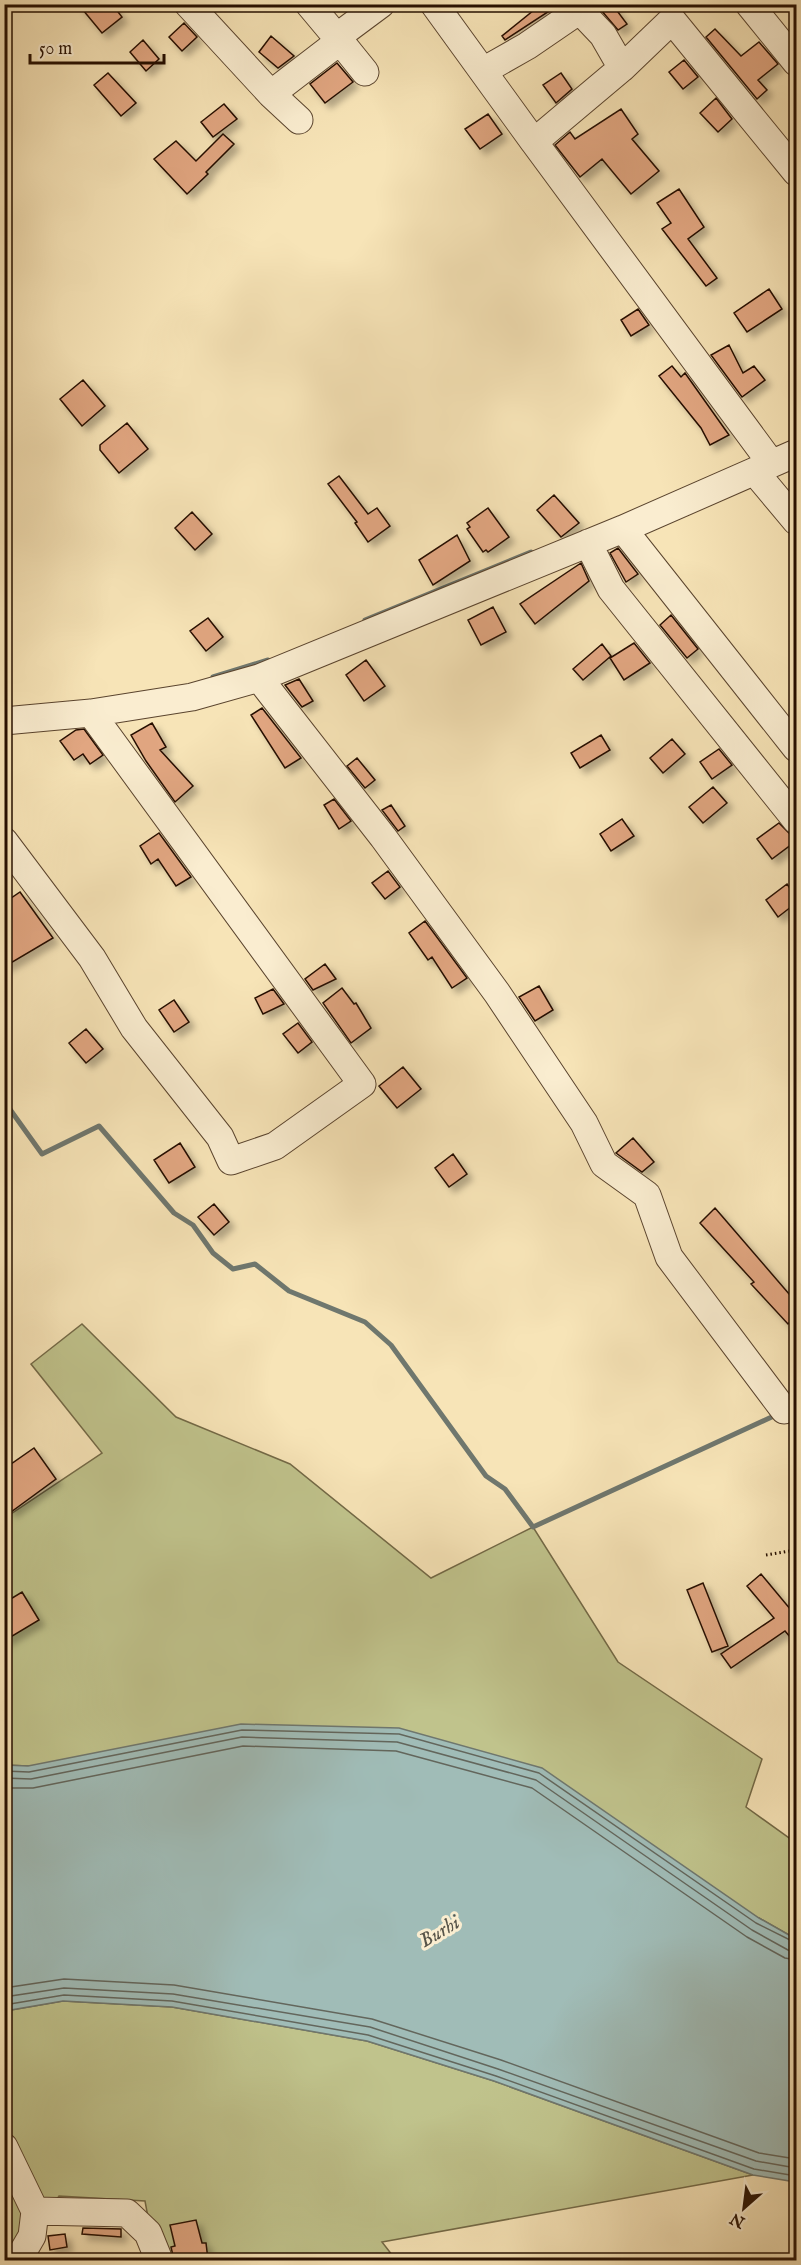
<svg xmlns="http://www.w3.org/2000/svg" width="801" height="2265" viewBox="0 0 801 2265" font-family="'IM FELL English',serif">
<defs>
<filter id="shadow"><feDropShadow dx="5.5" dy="5.5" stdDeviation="3" flood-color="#0004"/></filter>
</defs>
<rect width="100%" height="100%" fill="#f7e4b7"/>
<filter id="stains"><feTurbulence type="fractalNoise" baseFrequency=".00333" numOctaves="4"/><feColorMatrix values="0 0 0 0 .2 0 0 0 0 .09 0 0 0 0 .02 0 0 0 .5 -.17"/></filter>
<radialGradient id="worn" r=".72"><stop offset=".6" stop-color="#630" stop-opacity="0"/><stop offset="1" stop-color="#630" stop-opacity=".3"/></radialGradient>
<path fill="#c0c38c" stroke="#736946" stroke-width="1.5" d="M82,1324L176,1417L290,1464L431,1578L533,1527L618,1662L762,1759L746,1807L796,1843V1939L759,1918L28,1766L5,1765V1518L102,1453L31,1364Z
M63,2001L172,2007L367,2041L494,2081L753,2175L382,2242L396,2260H156L145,2201L59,2196L13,2260H5V2011Z"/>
<path fill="#a0bcb7" stroke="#6f776e" stroke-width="1.5" d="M241,1724L399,1728L542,1768L759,1918L796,1939V2182L753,2175L494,2081L367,2041L172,2007L63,2001L5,2011V1765L28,1766Z"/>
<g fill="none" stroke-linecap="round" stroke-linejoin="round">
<path stroke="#63665c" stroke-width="1.5" d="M4,1771L29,1772L242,1730L399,1734L539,1773L756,1923L796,1943
M4,1778L31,1779L242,1737L397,1742L536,1780L752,1930L788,1950L796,1951
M4,1788H33L243,1746L396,1751L532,1788L747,1937L785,1958L796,1960
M4,1988L64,1979L174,1985L372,2019L501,2060L759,2153L796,2159
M4,1997L64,1988L173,1994L370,2027L498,2069L756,2161L796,2168
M4,2005L64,1995L172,2001L368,2035L496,2076L754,2169L796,2176"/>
<path stroke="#6f776e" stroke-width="5" d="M365,620L531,552
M213,677L268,660
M4,1101L42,1154L99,1126L174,1213L193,1225L213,1253L233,1269L255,1264L289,1291L365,1322L391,1345L486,1476L505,1489L533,1527L776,1415"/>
</g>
<path fill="#e1a681" stroke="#260f00" stroke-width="1.5" filter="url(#shadow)" d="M78,4H112L122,17L102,33Z
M537,4H560L505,40L502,36L539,6Z
M601,4H612L627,24L618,30L601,10Z
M184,23L197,37L182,51L169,37Z
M715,29L741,56L759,42L778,64L758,80L767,90L757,99L706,37Z
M271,36L294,56L278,68L259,52Z
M143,40L159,59L146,71L130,52Z
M684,60L698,77L683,89L669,72Z
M337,63L353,82L325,103L310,84Z
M108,73L136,103L121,116L94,85Z
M561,73L572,89L556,103L543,85Z
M716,98L732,119L718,132L700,113Z
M224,104L237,119L213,137L201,122Z
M621,109L638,134L632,139L659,171L631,194L602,159L580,177L555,145L570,132L575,139Z
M488,114L502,134L480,149L465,129Z
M223,134L234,144L206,172L208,174L187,194L154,159L176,141L196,161Z
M679,189L704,227L688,239L717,278L706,286L662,229L671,223L657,203Z
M769,289L782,309L747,332L734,313Z
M638,309L649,325L631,336L621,320Z
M729,345L743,373L754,366L765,380L742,397L711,355Z
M672,366L681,377L685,373L729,435L710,445L701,428L659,376Z
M83,380L105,406L82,426L60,399Z
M127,423L148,449L119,473L100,450V445Z
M339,476L368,514L377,508L390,526L368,542L355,523L357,522L328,484Z
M554,495L579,523L561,537L537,510Z
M488,508L509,537L488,552L486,550L483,552L467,529L470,527L467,523Z
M192,512L212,534L195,550L175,528Z
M457,535L470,561L433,585L419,560Z
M618,548L638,574L626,582L610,553Z
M581,563L589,581L535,624L520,604Z
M493,607L506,632L481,645L468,620Z
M671,615L698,649L687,658L660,625Z
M208,618L223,637L206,651L190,631Z
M634,643L650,663L624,680L610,658Z
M602,644L611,656L583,680L573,669Z
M366,660L385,686L364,701L346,675Z
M299,679L313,701L302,707L285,685Z
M262,708L301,758L285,768L251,715Z
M152,723L166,747L160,750L193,786L175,802L146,761L131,735Z
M84,729L103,755L90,764L83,754L74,760L60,741L76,730Z
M601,735L610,750L580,768L571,753Z
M672,739L685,754L663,773L650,758Z
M719,749L732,765L712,779L700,762Z
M357,758L375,780L365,788L347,766Z
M713,787L727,803L703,823L689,807Z
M334,799L351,821L339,829L324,805Z
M391,805L405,826L398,831L382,810Z
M622,819L634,836L611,851L600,834Z
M779,823L790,834L796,835V841L772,859L757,839Z
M159,833L191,877L176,886L158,859L151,864L140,846Z
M388,871L400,887L385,899L372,883Z
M787,884L796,897V903L778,917L766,900Z
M20,892L53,938L4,967V903Z
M425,921L467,978L452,988L432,957L428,960L409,933Z
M325,964L336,979L313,990L305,979Z
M539,986L553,1010L535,1021L519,997Z
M342,988L354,1004L356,1003L371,1028L351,1043L323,1003Z
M273,989L284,1004L263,1014L255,998Z
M174,1000L189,1022L174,1032L159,1010Z
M298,1023L312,1042L298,1053L283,1034Z
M86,1029L103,1049L86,1063L69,1043Z
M403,1067L421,1089L397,1108L379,1086Z
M633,1138L654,1162L642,1172L616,1153Z
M180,1143L195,1167L169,1183L154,1160Z
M453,1154L467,1174L449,1187L435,1168Z
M214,1204L229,1222L214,1235L198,1217Z
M715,1208L796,1302V1316L788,1324L751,1284L754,1282L700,1223Z
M34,1448L56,1479L11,1512L4,1503V1469Z
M761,1574L796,1616V1644L785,1631L731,1668L721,1654L774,1618L747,1586Z
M703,1583L728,1646L712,1652L687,1590Z
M22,1592L39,1620L4,1641V1603Z
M196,2220L202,2243H206L208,2260H174L171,2247L175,2246L170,2225Z
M83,2228L121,2229V2237L82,2234Z
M65,2234L67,2247L50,2250L48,2236Z"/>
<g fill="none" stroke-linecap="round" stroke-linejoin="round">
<defs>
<path id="minor" d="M188,4L271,94L340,41L309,4
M434,4L534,142L622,68
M586,4L584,15L603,35L622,68L672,20L796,172
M749,4L796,62
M338,36L381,4
M340,41L365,72
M483,71L527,46L584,7
M271,94L299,120
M534,142L771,463
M755,472L796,521
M623,529L796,748
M588,543L611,589L796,820
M259,678L383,837L497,993L584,1123L604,1164L647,1195L669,1257L784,1410
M4,721L91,713L192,697L259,678L623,529L796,453
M4,841L92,958L134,1028L220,1137L231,1161L275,1146L362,1084L91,713
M4,2147L35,2211L32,2236L18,2260
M35,2211L127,2213L148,2233L159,2260"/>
</defs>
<use href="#minor" stroke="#5a442e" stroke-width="29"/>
<path stroke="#260f00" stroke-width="3" stroke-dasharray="1.5 3" stroke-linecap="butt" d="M766,1555L796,1550"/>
<use href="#minor" stroke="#faedd0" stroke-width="27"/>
</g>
<g text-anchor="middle" stroke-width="6" stroke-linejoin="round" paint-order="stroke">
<g font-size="20" font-style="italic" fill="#575449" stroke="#faedd0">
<text transform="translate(439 1931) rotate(-31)" y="7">Burhi</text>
</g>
</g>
<rect width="801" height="2265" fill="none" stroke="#f7e4b7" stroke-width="24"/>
<rect x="6" y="6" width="789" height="2253" fill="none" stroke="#260f00" stroke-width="3"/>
<rect x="12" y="12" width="777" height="2241" fill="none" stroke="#260f00" stroke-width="1.5"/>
<g transform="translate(744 2208) rotate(208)" stroke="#faedd0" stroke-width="4.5" paint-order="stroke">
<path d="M0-4.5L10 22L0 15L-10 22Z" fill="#260f00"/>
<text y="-9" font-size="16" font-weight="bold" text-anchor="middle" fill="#260f00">N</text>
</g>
<path d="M30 54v9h134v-9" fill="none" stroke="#260f00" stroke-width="3"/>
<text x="39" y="54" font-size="18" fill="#260f00" stroke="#faedd0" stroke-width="4.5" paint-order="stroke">50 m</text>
<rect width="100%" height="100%" filter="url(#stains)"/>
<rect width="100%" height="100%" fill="url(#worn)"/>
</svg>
